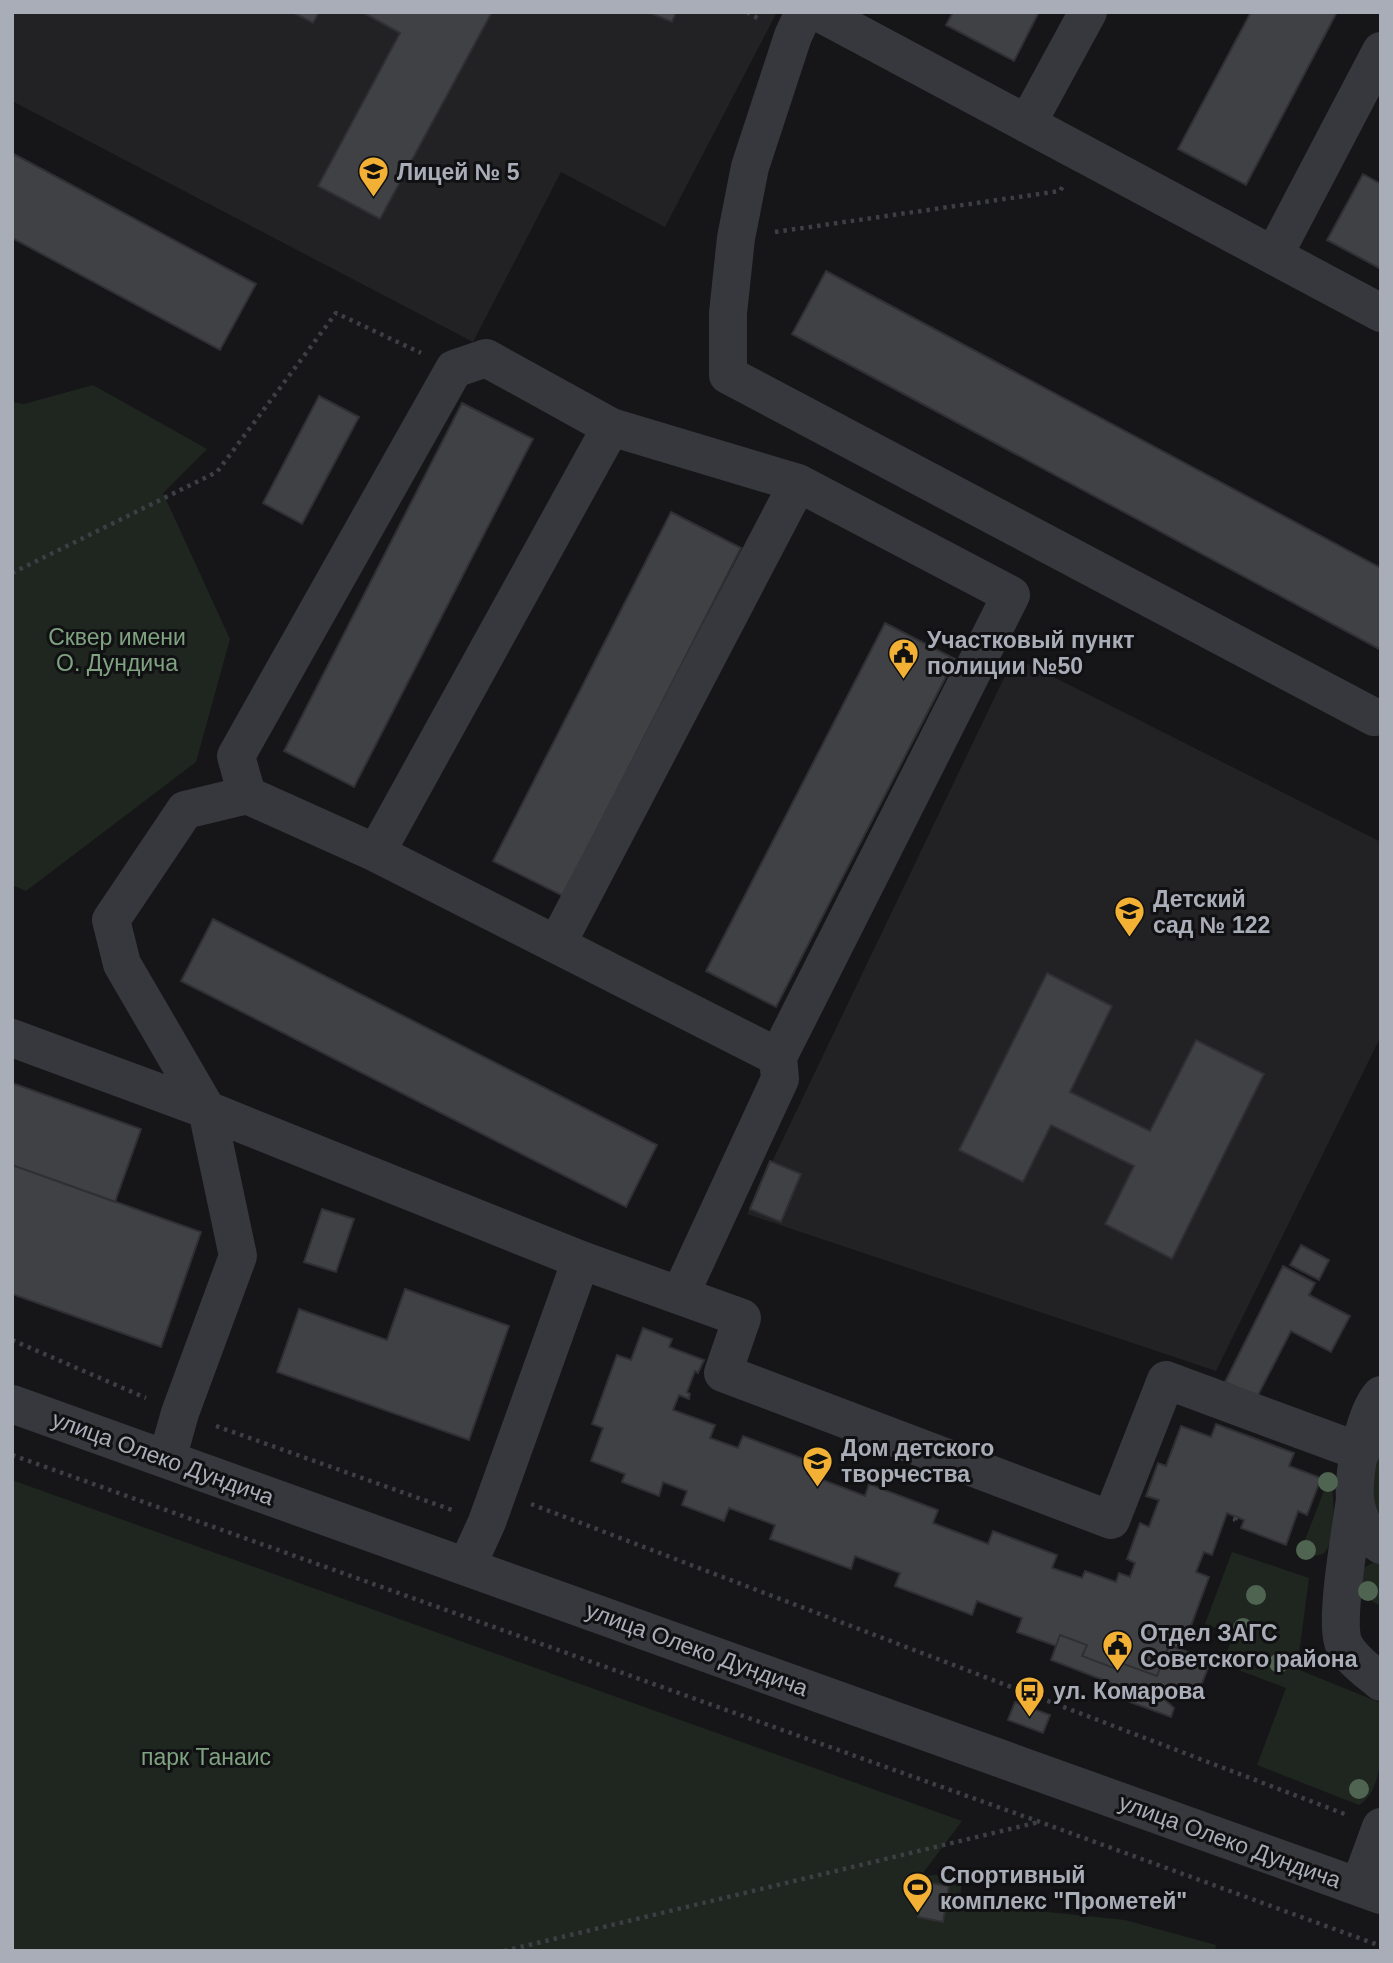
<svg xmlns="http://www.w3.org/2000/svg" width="1393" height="1963" viewBox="0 0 1393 1963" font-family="Helvetica,sans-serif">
<rect width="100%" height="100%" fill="#161618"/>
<path fill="#222225" d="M12,12H777L665,227L561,172L473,342L12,101Z
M1014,657L1381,842V1036L1216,1371L747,1214Z"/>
<path fill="#1e261f" d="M93,385L207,449L163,493L230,639L196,762L26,891L12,885V402L24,404Z
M1381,1413V1504L1377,1517L1370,1498Z
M1330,1475C1334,1493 1338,1541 1323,1554L1315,1556L1300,1553Z
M12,1480L962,1821L920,1877L934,1875L962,1877L960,1903L1125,1920L1216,1945L1215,1951H12Z
M1232,1552L1309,1578L1297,1669L1381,1703C1381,1730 1387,1789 1359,1805L1257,1765L1286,1688L1223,1664L1233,1635L1205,1624Z
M1376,1561H1381V1606L1362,1596L1357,1589L1360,1570Z"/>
<path fill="#404145" stroke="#303034" stroke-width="2" d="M292,12H319L313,23Z
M362,12H492L380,219L318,186L400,33Z
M648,12H676L672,22Z
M953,12H1039L1014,61L946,25Z
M1251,12H1337L1246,185L1178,149Z
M12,153L256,284L220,350L12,238Z
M1363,174L1381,184V269L1327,240Z
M826,271L1381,568V650L792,334Z
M319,396L359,417L302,524L263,503Z
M462,403L533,439L354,787L284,751Z
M671,512L741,548L563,896L493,861Z
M885,623L955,659L776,1007L706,971Z
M213,919L657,1145L626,1207L181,981Z
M1047,973L1112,1006L1070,1092L1150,1131L1196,1040L1264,1074L1172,1259L1105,1224L1134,1166L1051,1125L1023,1182L959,1150Z
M12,1083L141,1129L115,1202L12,1165Z
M770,1161L801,1174L781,1222L750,1209Z
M12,1165L201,1232L161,1347L12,1294Z
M322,1209L354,1219L336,1272L304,1262Z
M1301,1245L1329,1260L1319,1280L1290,1265Z
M1283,1266L1315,1283L1309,1295L1350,1316L1331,1352L1291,1331L1257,1397L1225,1382Z
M405,1289L509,1326L469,1440L277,1372L299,1309L387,1340Z
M643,1328L672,1339L669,1347L704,1360L698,1373L695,1371L687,1392L690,1394L689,1399L679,1395L673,1410L715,1425L710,1438L738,1448L743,1436L812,1462L807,1474L865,1496L869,1484L938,1510L933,1523L988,1544L993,1531L1057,1555L1052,1568L1082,1578L1085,1571L1116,1582L1119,1573L1130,1577L1135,1563L1127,1559L1140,1523L1149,1527L1159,1500L1146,1496L1158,1463L1166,1466L1181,1426L1211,1437L1216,1424L1294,1453L1289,1466L1321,1478L1307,1515L1298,1511L1286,1545L1241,1528L1244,1520L1227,1513L1212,1555L1204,1552L1196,1572L1209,1577L1182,1650L1169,1645L1157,1676L1121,1663L1119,1670L1082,1656L1087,1645L1060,1635L1056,1646L1017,1632L1022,1618L977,1601L972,1615L895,1586L900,1573L855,1556L851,1569L770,1539L775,1525L729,1508L724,1521L682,1505L687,1491L663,1482L659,1496L622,1482L625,1474L591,1461L603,1428L592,1424L617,1355L631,1360Z
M1060,1635L1087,1645L1082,1656L1119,1670L1121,1663L1157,1676L1169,1645L1211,1660L1199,1691L1185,1686L1166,1687L1163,1698L1174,1708L1171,1717L1108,1694L1111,1683L1051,1660Z
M1015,1702L1050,1715L1043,1733L1008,1720Z
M925,1882L949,1886L943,1922L918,1917Z"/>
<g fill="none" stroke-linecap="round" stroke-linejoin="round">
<path stroke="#3d3f44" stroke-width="4.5" stroke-dasharray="3.5 5" stroke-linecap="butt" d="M747,12L761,20
M775,232L1060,191L1064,184
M12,573L217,472L336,313L421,353
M12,1340L146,1398
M216,1426L452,1510
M12,1455L1040,1822L1381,1946
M531,1504L1347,1815
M1236,1517L1235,1520L1239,1522
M504,1951L1039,1822"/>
<path stroke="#37383d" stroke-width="38" d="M804,12L793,36L750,167L736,238L728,313V375L1374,717
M818,12L1381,313
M1027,124L1088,12
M1274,255L1381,51
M611,427L486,358L454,369L236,756L247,795L376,853L778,1057L780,1079L680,1295
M247,795L185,810L111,920L122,964L207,1110L581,1260
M376,853L611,427L798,483
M557,944L798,483L1011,595L778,1057
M12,1038L207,1110L238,1256L180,1413L167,1459
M1381,1395C1364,1413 1353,1474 1355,1499C1357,1516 1366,1535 1381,1545
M12,1404L1381,1895
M1355,1499C1351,1530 1335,1616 1343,1642C1349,1658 1368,1671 1381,1682
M467,1566L487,1522L581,1260L742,1318L723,1373L1111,1520L1166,1380L1361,1452
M1359,1887L1381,1827"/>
</g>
<g fill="#506452">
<circle cx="1328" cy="1482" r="10"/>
<circle cx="1306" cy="1550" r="10"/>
<circle cx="1368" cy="1591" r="10"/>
<circle cx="1256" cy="1595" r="10"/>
<circle cx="1243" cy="1628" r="10"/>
<circle cx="1279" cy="1663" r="10"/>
<circle cx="1359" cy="1789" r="10"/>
</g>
<defs>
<symbol id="school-pin" viewBox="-11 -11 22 30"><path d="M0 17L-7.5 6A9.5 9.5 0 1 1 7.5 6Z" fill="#f2b134" stroke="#111113"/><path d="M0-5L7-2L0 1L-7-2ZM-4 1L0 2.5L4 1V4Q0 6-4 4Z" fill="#111"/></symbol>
<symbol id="civic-pin" viewBox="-11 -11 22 30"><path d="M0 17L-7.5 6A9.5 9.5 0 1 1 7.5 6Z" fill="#f2b134" stroke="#111113"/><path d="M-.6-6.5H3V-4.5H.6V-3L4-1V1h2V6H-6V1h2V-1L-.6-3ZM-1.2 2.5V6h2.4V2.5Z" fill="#111"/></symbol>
<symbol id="bus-pin" viewBox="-11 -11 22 30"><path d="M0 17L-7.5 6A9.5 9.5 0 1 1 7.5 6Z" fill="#f2b134" stroke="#111113"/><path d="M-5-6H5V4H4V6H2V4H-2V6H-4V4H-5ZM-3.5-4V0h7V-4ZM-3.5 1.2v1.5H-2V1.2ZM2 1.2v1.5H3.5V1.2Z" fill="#111"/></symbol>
<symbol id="stadium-pin" viewBox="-11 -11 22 30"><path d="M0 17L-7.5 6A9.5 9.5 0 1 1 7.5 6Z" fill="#f2b134" stroke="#111113"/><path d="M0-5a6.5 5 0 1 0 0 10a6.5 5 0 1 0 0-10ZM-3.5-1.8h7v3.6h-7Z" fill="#111"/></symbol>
</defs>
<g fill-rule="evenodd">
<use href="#school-pin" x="356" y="154" width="35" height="47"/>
<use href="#civic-pin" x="886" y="636" width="35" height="47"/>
<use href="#school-pin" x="1112" y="894" width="35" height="47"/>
<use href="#school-pin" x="800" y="1444" width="35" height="47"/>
<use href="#civic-pin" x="1100" y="1628" width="35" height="47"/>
<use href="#bus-pin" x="1012" y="1674" width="35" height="47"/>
<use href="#stadium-pin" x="900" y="1870" width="35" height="47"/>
</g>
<g text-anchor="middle" stroke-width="6" stroke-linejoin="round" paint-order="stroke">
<g font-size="23" font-weight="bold" fill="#a8adb8" stroke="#111113" text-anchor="start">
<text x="397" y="180">Лицей № 5</text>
<text x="927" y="648">Участковый пункт<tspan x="927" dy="26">полиции №50</tspan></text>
<text x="1153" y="907">Детский<tspan x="1153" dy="26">сад № 122</tspan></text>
<text x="841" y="1456">Дом детского<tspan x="841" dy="26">творчества</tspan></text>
<text x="1140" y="1641">Отдел ЗАГС<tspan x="1140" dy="26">Советского района</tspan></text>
<text x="1053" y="1699">ул. Комарова</text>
<text x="940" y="1883">Спортивный<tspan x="940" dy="26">комплекс "Прометей"</tspan></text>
</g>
<g font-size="23" fill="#7fa381" stroke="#111113">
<text x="117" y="645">Сквер имени<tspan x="117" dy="26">О. Дундича</tspan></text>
<text x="206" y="1765">парк Танаис</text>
</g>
<g font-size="23" fill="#a8adb8" stroke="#111113">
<text transform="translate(163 1458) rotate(20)" y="8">улица Олеко Дундича</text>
<text transform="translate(697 1649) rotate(20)" y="8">улица Олеко Дундича</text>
<text transform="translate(1230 1841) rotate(20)" y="8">улица Олеко Дундича</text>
</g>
</g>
<rect width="1393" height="1963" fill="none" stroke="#a8adb8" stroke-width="28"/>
</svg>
